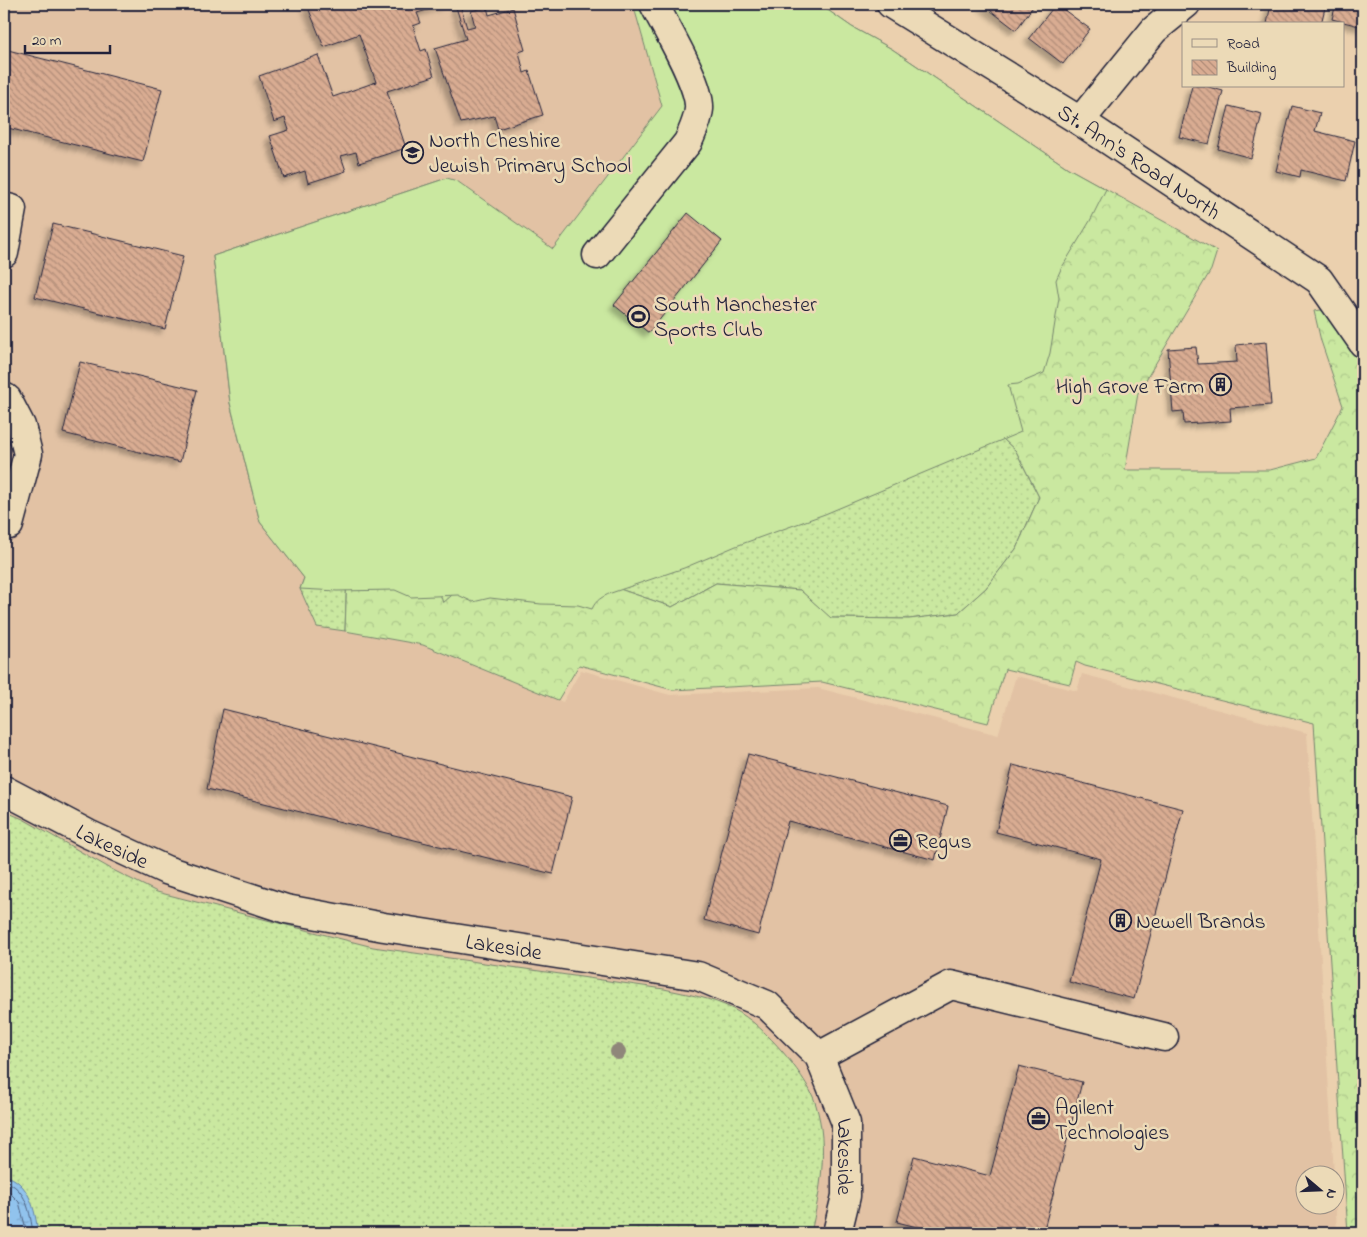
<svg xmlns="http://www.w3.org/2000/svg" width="1367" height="1237" viewBox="0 0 1367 1237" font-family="'Indie Flower',sans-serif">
<defs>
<pattern id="grass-dots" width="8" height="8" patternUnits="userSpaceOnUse" patternTransform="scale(1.25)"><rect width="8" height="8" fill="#cae8a0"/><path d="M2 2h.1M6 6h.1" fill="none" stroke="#adc78b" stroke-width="1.8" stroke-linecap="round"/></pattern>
<pattern id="forest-crowns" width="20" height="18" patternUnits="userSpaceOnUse" patternTransform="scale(1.25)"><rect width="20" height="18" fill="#cae8a0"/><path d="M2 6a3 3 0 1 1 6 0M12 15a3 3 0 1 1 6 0" fill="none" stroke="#adc78b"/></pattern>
<pattern id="water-ripples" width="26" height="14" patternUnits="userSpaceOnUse" patternTransform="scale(1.25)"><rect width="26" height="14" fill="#91c3ed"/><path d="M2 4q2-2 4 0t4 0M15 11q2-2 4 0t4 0" fill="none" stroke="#7da7cc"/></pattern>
<pattern id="building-back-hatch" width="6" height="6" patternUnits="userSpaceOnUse" patternTransform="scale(1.25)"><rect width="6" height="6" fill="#d9ac92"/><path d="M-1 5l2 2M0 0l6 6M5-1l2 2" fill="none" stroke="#b08c78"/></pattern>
<filter id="shadow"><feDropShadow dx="-4.5" dy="4.5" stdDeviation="2.5" flood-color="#0004"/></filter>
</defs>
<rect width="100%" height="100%" fill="#ebd0ae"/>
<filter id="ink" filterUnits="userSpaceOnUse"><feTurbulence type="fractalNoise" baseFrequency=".02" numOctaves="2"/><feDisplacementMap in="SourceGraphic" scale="10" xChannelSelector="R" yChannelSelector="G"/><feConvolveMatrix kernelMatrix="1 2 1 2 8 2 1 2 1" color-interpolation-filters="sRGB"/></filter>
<g filter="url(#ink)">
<path fill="#e2c2a4" d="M4,4H633L662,106L553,250L457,181L447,178L213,256L230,403L260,522L304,578L317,626L429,646L563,702L581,670L670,695L818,688L998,735L1016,676L1077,691L1082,674L1307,733L1334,1174H1304V1204H1334L1335,1190L1337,1233H4Z"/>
<path fill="url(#grass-dots)" stroke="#76856e" d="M447,178L291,386L985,422L1016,451L1039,497L1016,549L986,588L958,613L909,619L830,618L800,590L716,583L672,607L611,586L468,581L443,604L347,571L345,631L317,627L300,589L304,578L260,522L230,403L213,256Z
M4,811L23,819L113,870L157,892L373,947L664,989C686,994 712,998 733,1009C751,1018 769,1036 782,1051C794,1065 811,1087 816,1105C829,1148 820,1191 811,1233H4Z"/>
<path fill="url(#forest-crowns)" stroke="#76856e" d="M819,4L852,27L892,49L1068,168L1217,251L1211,270L1138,393L1125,470H1270L1316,458L1343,406L1321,341L1314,311L1328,309L1363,354V1233H1348L1314,723L1085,666L1076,662L1070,684L1005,669L988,723L822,682L673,690L579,665L558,700L423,645L345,631L347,571L434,574L443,603L468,581L611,586L672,607L716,583L800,590L831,618L909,619L958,613L986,588L1016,549L1039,497L1016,451L985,422Z"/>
<path fill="#cae8a0" stroke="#76856e" d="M633,4H819L852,27L892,49L1068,168L1106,189L1090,221L1061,269L1056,280L1059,298L1050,353L1044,373L1018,384L1008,385L1021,432L825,514L736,546L684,568L611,593C602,597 596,600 592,609L578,605L541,604L490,598L473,602L458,595L411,597L395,590L337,591L300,589L304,578L260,522L230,403L213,256L447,178L457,181L553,249L662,106Z"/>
<path fill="url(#water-ripples)" stroke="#6583a6" d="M4,1175C30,1182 35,1210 38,1233H4Z"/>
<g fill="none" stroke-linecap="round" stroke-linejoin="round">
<path stroke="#4e6282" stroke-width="1" d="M4,1181C27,1188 30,1213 33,1233
M4,1187L19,1202L27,1233"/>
</g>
<path fill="url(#building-back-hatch)" stroke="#22223b" filter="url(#shadow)" d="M311,4H447L417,13L421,23L413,26L421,51L426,49L434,76L387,91L406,148L359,163L356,152L341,156L346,171L308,183L305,171L284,178L270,136L289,130L285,118L274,122L259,76L318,55L333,97L376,82L359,34L324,47L307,5Z
M455,4H460L467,28L475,26L471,11L487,7L489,15L513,8L525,50L519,52L524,73L529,71L543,115L498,129L494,116L461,123L435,48L466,39Z
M982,4H1035L1016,30Z
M1056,4L1090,29L1063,64L1029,38Z
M1271,4H1326L1321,24H1267Z
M1336,4H1363V27L1332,19Z
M4,49L162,89L143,162L4,127Z
M1192,86H1205L1223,91L1209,144L1179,137Z
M1229,106L1262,114L1251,158L1218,149Z
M1292,106L1320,113L1315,131L1355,141L1346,181L1301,170L1300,177L1276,171Z
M688,213L722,241L649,333L614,305Z
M53,224L183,256L165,329L35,297Z
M1266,342L1271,405L1230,408L1231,421L1184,424L1183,411L1173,412L1168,349L1196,347L1198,364L1237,362L1236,345Z
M80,362L197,390L180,462L63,433Z
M223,709L572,797L553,874L207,789Z
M748,754L948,806L935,860L788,821L758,935L704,920Z
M1013,765L1183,809L1134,999L1069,982L1101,859L996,832Z
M1019,1066L1082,1082L1043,1233H941L897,1222L914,1156L990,1176Z"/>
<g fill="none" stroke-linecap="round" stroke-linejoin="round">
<defs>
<g id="minor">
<path id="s1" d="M891,4L1080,121L1319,280L1363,343"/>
<path d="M1080,121L1154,30L1186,4"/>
<path d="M4,207L12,209L4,253"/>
<path d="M597,255L688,142C692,132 698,121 699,109C701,85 666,28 654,4"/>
<path d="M4,397L7,399L21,426L28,454L9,525"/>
<path id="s2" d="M4,790L88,834L166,870L286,909L384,927L698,976L767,1005L819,1056L846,1123V1196L837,1233"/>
<path d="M819,1056L951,985L1164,1037"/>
</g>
</defs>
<use href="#minor" stroke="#22223b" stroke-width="31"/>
<use href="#minor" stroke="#ecdab7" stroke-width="28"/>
</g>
<circle fill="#8f867a" cx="618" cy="1052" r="8"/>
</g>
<defs>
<symbol id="school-ring" viewBox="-11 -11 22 22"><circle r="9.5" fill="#ecdab7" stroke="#22223b" stroke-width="1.5"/><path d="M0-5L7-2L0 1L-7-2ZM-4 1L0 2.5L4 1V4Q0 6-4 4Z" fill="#22223b"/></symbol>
<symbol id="stadium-ring" viewBox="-11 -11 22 22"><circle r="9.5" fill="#ecdab7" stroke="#22223b" stroke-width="1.5"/><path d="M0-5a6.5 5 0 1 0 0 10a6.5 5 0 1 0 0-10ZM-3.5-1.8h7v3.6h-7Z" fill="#22223b"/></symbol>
<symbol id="building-ring" viewBox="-11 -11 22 22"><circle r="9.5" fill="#ecdab7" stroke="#22223b" stroke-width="1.5"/><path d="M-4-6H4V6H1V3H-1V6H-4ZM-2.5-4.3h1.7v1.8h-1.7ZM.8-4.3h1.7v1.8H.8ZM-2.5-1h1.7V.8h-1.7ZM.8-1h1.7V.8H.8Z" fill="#22223b"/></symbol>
<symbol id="office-ring" viewBox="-11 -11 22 22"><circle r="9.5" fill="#ecdab7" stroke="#22223b" stroke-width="1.5"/><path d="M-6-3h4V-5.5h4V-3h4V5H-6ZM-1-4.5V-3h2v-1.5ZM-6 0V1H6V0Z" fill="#22223b"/></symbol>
</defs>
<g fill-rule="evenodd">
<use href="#school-ring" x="400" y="140" width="25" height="25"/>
<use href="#stadium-ring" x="626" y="304" width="25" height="25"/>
<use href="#building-ring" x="1208" y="372" width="25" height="25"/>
<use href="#office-ring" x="888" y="828" width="25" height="25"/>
<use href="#building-ring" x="1108" y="908" width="25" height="25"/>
<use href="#office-ring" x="1026" y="1106" width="25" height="25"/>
</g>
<g text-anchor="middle" stroke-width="5" stroke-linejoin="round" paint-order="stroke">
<g font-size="22" fill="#22223b" stroke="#ecdab7" text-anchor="start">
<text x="429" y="147">North Cheshire<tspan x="429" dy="25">Jewish Primary School</tspan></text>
<text x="654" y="311">South Manchester<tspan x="654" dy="25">Sports Club</tspan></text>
<text x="1204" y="393" text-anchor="end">High Grove Farm</text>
<text x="916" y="848">Regus</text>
<text x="1136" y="928">Newell Brands</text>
<text x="1055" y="1114">Agilent<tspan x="1055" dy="25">Technologies</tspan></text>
</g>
<g font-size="22" fill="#22223b" stroke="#ecdab7">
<text dy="8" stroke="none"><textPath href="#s1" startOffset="294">St. Ann's Road North</textPath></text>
<text dy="8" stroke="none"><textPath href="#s2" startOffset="122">Lakeside</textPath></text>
<text dy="8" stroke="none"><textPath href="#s2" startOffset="528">Lakeside</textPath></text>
<text dy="8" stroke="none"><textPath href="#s2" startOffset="978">Lakeside</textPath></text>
</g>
</g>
<rect width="1367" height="1237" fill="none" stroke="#ecdab7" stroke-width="20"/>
<rect x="10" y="10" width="1347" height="1217" fill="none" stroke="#22223b" stroke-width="2" filter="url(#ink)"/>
<rect x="1182" y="22" width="162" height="65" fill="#ecdab7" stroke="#9b9085"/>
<rect x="1192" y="39" width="25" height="8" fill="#ecdab7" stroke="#9b9085"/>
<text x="1227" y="48" font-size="15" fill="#22223b">Road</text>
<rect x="1192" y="60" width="25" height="15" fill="url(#building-back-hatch)" stroke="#9b9085"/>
<text x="1227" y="72" font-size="15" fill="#22223b">Building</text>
<g transform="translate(1320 1190) rotate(109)"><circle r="24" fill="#ecdab7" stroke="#9b9085"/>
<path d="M0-4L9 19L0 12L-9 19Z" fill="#22223b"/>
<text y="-8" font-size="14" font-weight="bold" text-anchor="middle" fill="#22223b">N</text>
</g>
<path d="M25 45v8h85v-8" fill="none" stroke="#22223b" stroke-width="2.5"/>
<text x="32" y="45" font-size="15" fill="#22223b" stroke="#ecdab7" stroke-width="4" paint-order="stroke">20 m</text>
</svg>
